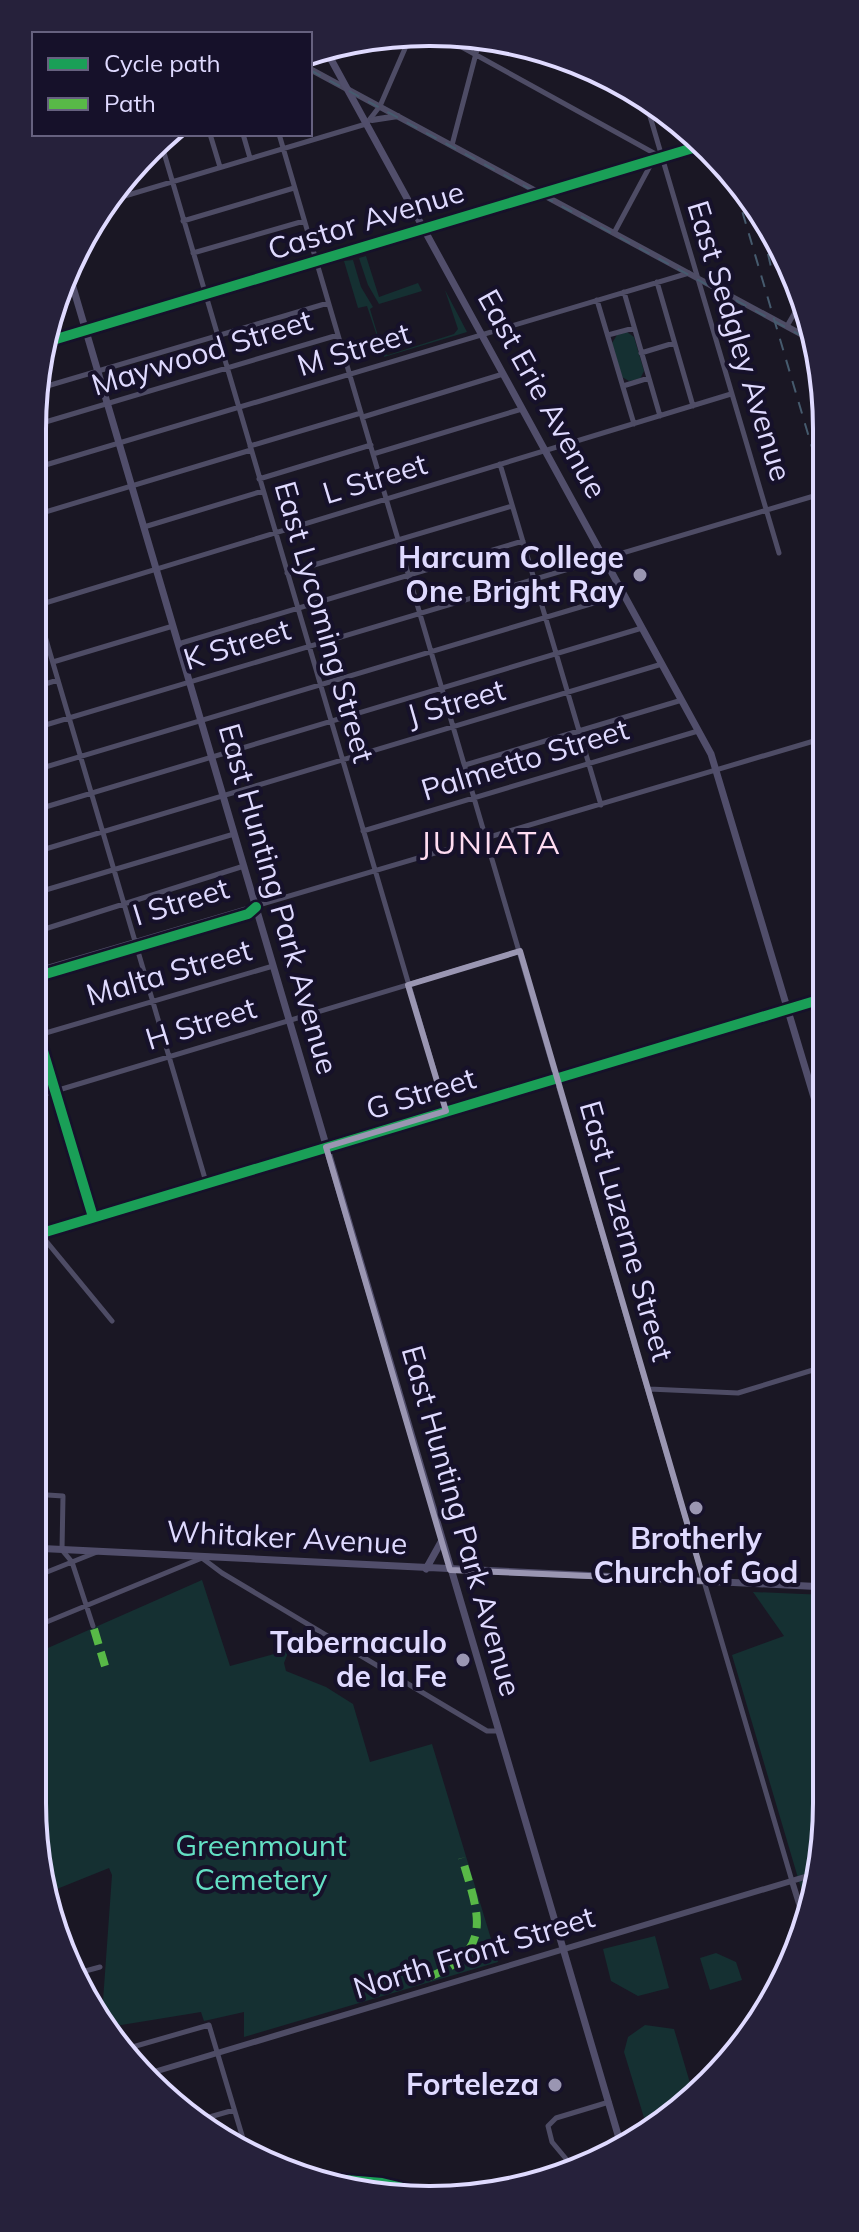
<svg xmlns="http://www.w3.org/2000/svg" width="859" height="2232" viewBox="0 0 859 2232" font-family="Mulish,sans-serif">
<rect width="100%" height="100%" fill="#1a1724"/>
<path fill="#153032" d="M366,256L379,297L418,283L422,291L379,304L368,285L359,258Z
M353,260L361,287L373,307L370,309L383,353L388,355L454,334L458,329L445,290L467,332L384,357L367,306L358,308L344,261Z
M627,332L634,337L644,371L640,379L629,381L622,377L612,343L617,335Z
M202,1580L230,1666L289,1650L284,1663L286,1671L326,1687L353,1704L370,1762L432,1744L498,1962L244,2037V2012L204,2021L201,2012L109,2027L102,2015L112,1875L109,1868L47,1893L32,1802V1655Z
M753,1592L826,1595L827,1802L813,1906L809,1915L732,1655L784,1636Z
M655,1936L669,1988L638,1996L611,1981L603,1949Z
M716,1953L736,1962L742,1980L710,1990L700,1958Z
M645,2025L674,2029L693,2093L649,2134L624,2052L628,2037Z"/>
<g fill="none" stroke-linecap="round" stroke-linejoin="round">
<path stroke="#4e4c65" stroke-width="5" d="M449,40L661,157
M644,96L779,553
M210,134L220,167
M243,134L250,158
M279,134L792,1881
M452,145L479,42
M162,146L446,1111
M108,201L366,124L380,106L410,37
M183,221L294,188
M614,233L650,166L658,160
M193,253L304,221
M657,282L693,406
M624,292L660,416
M597,300L634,424
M787,326L801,302
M608,335L634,328
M641,353L674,343
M812,374L822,371
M623,386L649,378
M37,389L328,303
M363,417L503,374
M32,426L338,335
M250,446L361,413
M373,454L522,409
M500,464L601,805
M32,469L689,273
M259,479L371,445
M32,516L251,450
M144,527L263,491
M287,573L512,506
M32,592L206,1182
M32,607L731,394
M178,644L523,541
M32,649L47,644
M53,662L173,626
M32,688L58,680
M32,729L824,493
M465,765L682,700
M32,771L624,594
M32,811L642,628
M363,831L698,731
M32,853L662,664
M32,894L234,834
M32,933L244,866
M32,972L824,738
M32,978L248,914L255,908
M32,1014L93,1217
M32,1037L273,966
M32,1098L520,951
M32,1224L112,1321
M32,1236L825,998
M649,1389L738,1393L826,1366
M32,1494L63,1496L62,1550L72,1562L93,1626
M32,1578L97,1552
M32,1628L202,1558L222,1573L487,1731H499
M49,1906L60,1943
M78,1973L100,1967
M122,2050L209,2025L247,2152
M199,2120L234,2110
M572,2166L552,2142L548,2126L556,2118L609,2102"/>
<path stroke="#4e4c65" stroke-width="6" d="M310,69L812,340
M372,120L398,116
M792,1881L805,1923
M144,2075L818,1873
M321,2178L382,2183L432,2195"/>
<path stroke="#514e6b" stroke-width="7" d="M327,52L711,754L825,1134
M70,277L621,2145
M32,1548L826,1587
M426,1569L441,1542"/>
<path stroke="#574d6a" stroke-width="7" d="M43,343L703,145"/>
<path stroke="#465b6e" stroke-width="2" stroke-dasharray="12 10" stroke-linecap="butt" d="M310,70L813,342
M730,170L824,488
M758,211L771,267"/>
<path stroke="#58b947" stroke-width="8" stroke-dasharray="16 8" stroke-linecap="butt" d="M94,1629L105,1666
M429,1977C496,1950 478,1913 462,1858"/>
<defs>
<path id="cycleway" d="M43,343L703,145
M32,978L248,914L256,907
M32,1014L93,1217
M32,1236L825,998
M321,2178L382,2183L432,2195"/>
</defs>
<use href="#cycleway" stroke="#16112a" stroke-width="15"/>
<use href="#cycleway" stroke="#1a9f57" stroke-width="10"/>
</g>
<path fill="none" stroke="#9a96b2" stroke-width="6" stroke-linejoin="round" d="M520,951L704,1581L450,1570L326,1147L446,1111L408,985Z"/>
<g fill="#9a96b2" stroke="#16112a" stroke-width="3">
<circle cx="640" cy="575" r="8"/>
<circle cx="696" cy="1508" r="8"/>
<circle cx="463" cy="1660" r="8"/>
<circle cx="555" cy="2085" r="8"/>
</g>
<g text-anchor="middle" stroke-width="8" stroke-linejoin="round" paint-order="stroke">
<g font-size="30" fill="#dfdaff" stroke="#16112a">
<text transform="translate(366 221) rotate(-17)" y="10">Castor Avenue</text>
<text transform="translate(739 341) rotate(73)" y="10">East Sedgley Avenue</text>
<text transform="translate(354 350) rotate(-17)" y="10">M Street</text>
<text transform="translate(202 353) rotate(-17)" y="10">Maywood Street</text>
<text transform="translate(542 394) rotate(61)" y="10">East Erie Avenue</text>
<text transform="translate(375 479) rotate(-17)" y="10">L Street</text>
<text transform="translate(324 622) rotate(74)" y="10">East Lycoming Street</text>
<text transform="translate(237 645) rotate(-17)" y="10">K Street</text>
<text transform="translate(456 703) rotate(-16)" y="10">J Street</text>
<text transform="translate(525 760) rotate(-17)" y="10">Palmetto Street</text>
<text transform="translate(278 899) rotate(74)" y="10">East Hunting Park Avenue</text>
<text transform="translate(181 902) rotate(-17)" y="10">I Street</text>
<text transform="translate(169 973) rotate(-16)" y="10">Malta Street</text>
<text transform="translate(201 1024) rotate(-17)" y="10">H Street</text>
<text transform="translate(421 1094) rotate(-17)" y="10">G Street</text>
<text transform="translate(626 1231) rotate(74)" y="10">East Luzerne Street</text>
<text transform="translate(461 1521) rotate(74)" y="10">East Hunting Park Avenue</text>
<text transform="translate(287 1538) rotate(3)" y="10">Whitaker Avenue</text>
<text transform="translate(474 1953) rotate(-17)" y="10">North Front Street</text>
</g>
<g font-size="30" font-weight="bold" fill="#dfdaff" stroke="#16112a" text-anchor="end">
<text x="624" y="568">Harcum College<tspan x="624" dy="34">One Bright Ray</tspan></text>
<text x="696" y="1549" text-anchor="middle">Brotherly<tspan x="696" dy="34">Church of God</tspan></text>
<text x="447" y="1653">Tabernaculo<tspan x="447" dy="34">de la Fe</tspan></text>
<text x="539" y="2095">Forteleza</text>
</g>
<g font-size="30" fill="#64e1c4" stroke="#16112a">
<text x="261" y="1856">Greenmount<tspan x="261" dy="34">Cemetery</tspan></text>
</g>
<g font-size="32" letter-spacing="2" fill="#ffdcf1" stroke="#16112a">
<text x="491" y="854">JUNIATA</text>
</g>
</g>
<path d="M0 0H859V2232H0ZM429 46H430A383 383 0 0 1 813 429V1803A383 383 0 0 1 430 2186H429A383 383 0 0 1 46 1803V429A383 383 0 0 1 429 46Z" fill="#26213b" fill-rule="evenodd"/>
<path fill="none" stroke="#dfdaff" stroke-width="4" d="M429 46H430A383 383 0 0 1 813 429V1803A383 383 0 0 1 430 2186H429A383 383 0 0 1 46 1803V429A383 383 0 0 1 429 46Z"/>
<rect x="32" y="32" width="280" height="104" fill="#16112a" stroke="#66617f" stroke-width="2"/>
<rect x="48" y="58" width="40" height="12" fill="#1a9f57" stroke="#66617f" stroke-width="2"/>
<text x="104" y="72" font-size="24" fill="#dfdaff">Cycle path</text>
<rect x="48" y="98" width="40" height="12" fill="#58b947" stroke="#66617f" stroke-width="2"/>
<text x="104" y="112" font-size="24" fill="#dfdaff">Path</text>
</svg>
